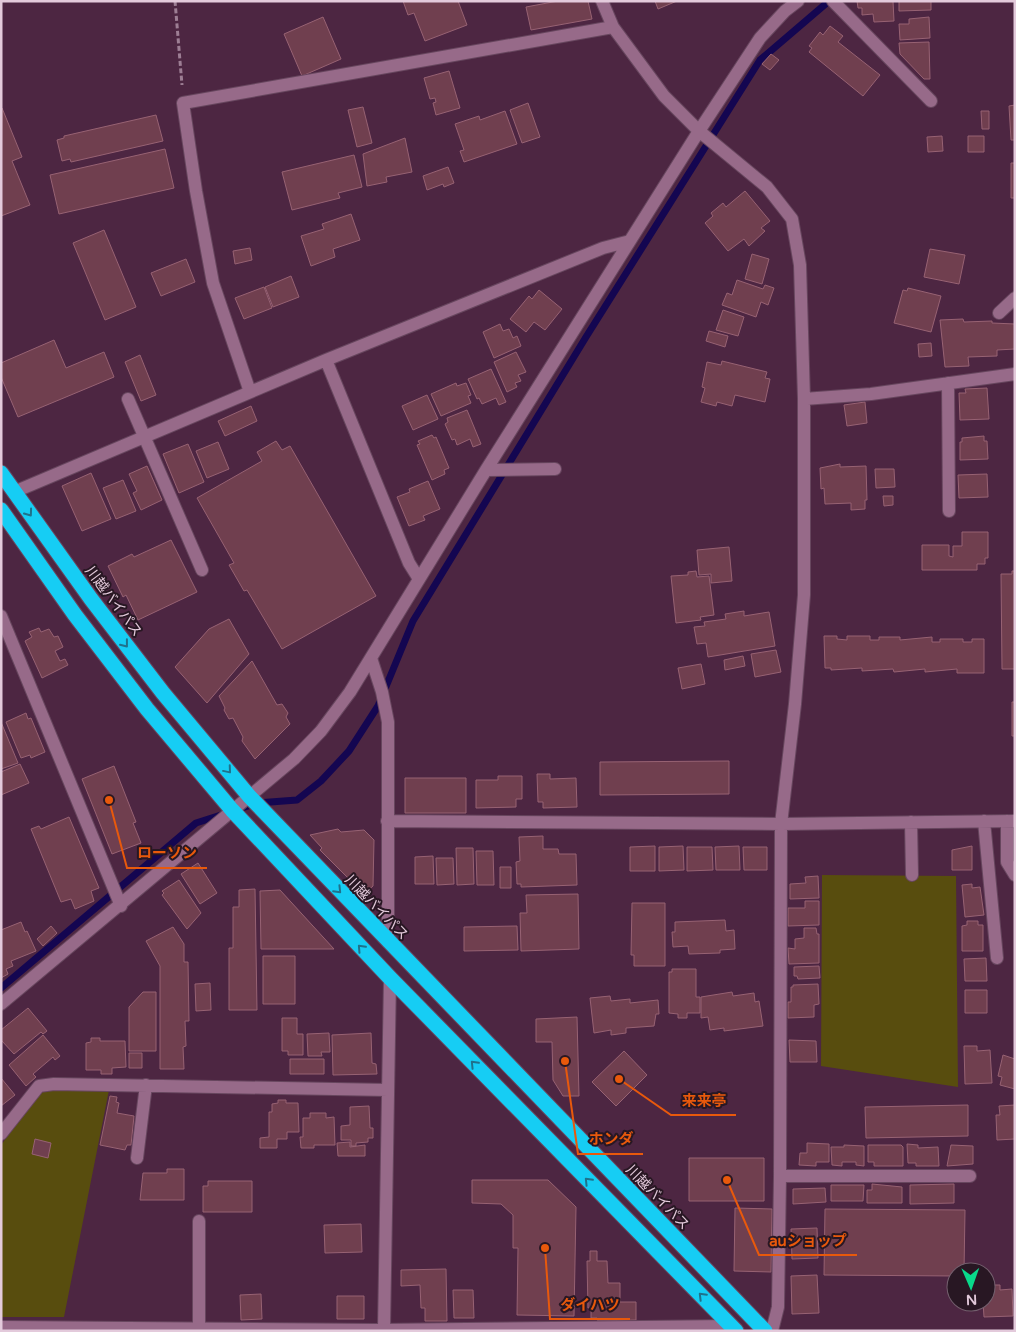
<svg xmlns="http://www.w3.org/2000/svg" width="1016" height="1332" viewBox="0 0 1016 1332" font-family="'Varela Round','Noto Sans JP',sans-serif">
<rect width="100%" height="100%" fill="#4d2642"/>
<path fill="#584d0e" d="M822,875L956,876L958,1087L821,1066Z
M42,1090H109L64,1317H1V1145Z"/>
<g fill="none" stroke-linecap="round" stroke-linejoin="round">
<path stroke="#140651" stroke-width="7" d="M239,809L257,803L297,800L321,781L349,751L378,706L413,621L586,337L760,60L829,1
M1,988L196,823L221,815"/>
</g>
<path fill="#703f4f" stroke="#976273" d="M403,1H458L467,25L425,41L414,13L408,15Z
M558,1H588L592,19L531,30L526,7Z
M655,1H677L658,9Z
M857,1H893L894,21L874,22L873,14L862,15V8H858Z
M899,1H931V10L899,11Z
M323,17L341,59L302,76L284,34Z
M929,17L930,38L900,40L899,24H909V19Z
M830,26L843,36L838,42L880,75L863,96L809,52L812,48L809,46L820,32L823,35Z
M929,42L930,79H924L900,54L899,43Z
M771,54L779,60L770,70L762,64Z
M449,71L460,108L436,115L433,103L436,102L435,98L430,99L424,78Z
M528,103L540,137L522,143L510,110Z
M1015,105V140H1011L1009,106Z
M363,107L372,143L357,147L348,110Z
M2,108L22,157L12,161L30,205L1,216Z
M505,111L517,144L464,162L460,151L464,150L455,124L479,116L480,120Z
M981,111H989V129H982Z
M156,115L163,141L71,162L70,159L62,161L57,140L64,138V136Z
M942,136L943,151L928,152L927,137Z
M968,136H984V152H968Z
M405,138L412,172L386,177L387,182L367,186L363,154Z
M165,149L174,188L59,214L50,175Z
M354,155L362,187L338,193L340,198L292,210L282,172Z
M1011,163H1015V198H1011Z
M448,167L454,183L444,187L443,184L427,190L423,176Z
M745,191L770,221L761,228L765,231L749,246L744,239L728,251L705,223L713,216L711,213L723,203L726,207Z
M351,214L360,240L333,249L335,257L311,266L301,236L324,229L322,224Z
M104,230L136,307L105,320L73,243Z
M250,248L252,260L235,264L233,251Z
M930,249L965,255L959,284L924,277Z
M752,254L769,259L762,284L745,279Z
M186,259L195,282L161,296L151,273Z
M291,276L299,297L273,307L265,287Z
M737,280L763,289L765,285L774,288L768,305L761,302L756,317L722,305L727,293L732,295Z
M264,287L272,308L244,319L235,298Z
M908,288L941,296L931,332L894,323L903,290L907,291Z
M539,290L562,309L545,330L534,322L526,332L510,319L529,296L532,299Z
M723,310L744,317L738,336L716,330Z
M963,319L964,322L992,321V323L1015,324V349L997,350V356L968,357L969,366L945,367L940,320Z
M500,324L503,331L509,329L513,338L517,336L521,346L494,358L483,332Z
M709,331L728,336L725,347L706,341Z
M54,340L66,368L104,352L114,377L18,417L1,377V363Z
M931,343L932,356L919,357L918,344Z
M516,352L526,372L518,375L521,381L515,383L517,387L507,392L494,362Z
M140,355L156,395L141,401L125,362Z
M722,361L767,372L765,378L770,379L765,402L735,395L732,406L717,402L716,406L701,402L705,388L702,387L707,362L721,365Z
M491,369L506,402L499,405L496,398L482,404L479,398L477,399L468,379Z
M456,383L457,386L466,383L471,395L468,396L471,403L441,416L431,394Z
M987,388L989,419L960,420L959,393H966L965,389Z
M427,395L438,419L413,430L402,406Z
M865,402L867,423L847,426L844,405Z
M251,406L257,421L225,436L218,421Z
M467,410L481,444L473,447L470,439L457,445L455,439L452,440L445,424L448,422L447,418Z
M432,435L434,438L436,437L449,468L444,470L445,474L432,480L417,445L420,444L418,441Z
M984,436V441H987L988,459L960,460V442H962V438Z
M276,441L282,450L290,446L376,596L282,649L247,590L244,591L229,565L234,563L197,498L262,461L257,452Z
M218,442L229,469L207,478L196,451Z
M188,444L204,482L179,493L163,454Z
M840,464V467L866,466L867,500H865V509L851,510V503L825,504L824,488L821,489L820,468Z
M147,466L162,500L141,510L133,493L137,491L129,474Z
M875,469H894L895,487L876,488Z
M91,473L111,519L82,531L62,486Z
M987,474L988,497L959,498L958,475Z
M123,480L136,511L116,519L103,488Z
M428,481L440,509L423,516L425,520L409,526L397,497L410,492L409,489Z
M883,496H893V505L884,506Z
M962,532H988V558H985V564H977V570H922V545H949V556L953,557V546H962Z
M171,540L197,592L138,620L126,595L123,597L108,566L132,554L134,557Z
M729,547L732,581L711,583V574L699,575L697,550Z
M696,571L697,577L709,576L714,615L700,617L701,620L676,623L671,576L688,575V572Z
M1012,571H1015V669H1002L1001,574H1012Z
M744,611V616L769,612L775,646L708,657L706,643L697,644L694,627L705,626L704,622L726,619L725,614Z
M229,619L249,654L207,703L175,667L209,629Z
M39,628L41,632L49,629L54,637L58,636L63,647L55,651L60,661L65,659L68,665L42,678L25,641L32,637L29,632Z
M824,636H837V639L847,640V636H870V640H879V637H900V640L932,637V642H940V639H963V642H972V639H984V673H957V669L925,672V669L894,672L893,669L862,671V668L831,670V668H825Z
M776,650L781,672L755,677L751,654Z
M743,656L745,666L725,670L724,660Z
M252,661L277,705L282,704L288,713L286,717L290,724L255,759L242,741L243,737L233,718L229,719L224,710L225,708L219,696Z
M701,664L705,684L682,689L678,668Z
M1012,702H1015V736H1012Z
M26,713L28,719L31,718L45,752L31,758L30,755L21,758L6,722Z
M1,722L18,763L1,769Z
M729,761V794L600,795V762Z
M20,764L29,783L1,795V772Z
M114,766L136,822L133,823L141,843L112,854L82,779Z
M537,774H550V779L576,778L577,807L543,808V802H538Z
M498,776H522V799H516V807L476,808V780H498Z
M405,778H466V813H405Z
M69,817L99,888L91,891L94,901L75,909L71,899L61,902L31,829L39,826L41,829Z
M338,829L341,832L364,830L374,840L373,886L364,894L320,850L322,848L310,835Z
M543,836V849H558L559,854H576L577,885L521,887V884H517L516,862L520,861L519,837Z
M655,846V871H630V847Z
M683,846L684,870L659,871V847Z
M739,846L740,870H716L715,847Z
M972,846V870H952V850Z
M687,847H712L713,870L687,871Z
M743,847H767V870H744Z
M456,848H473L474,884L457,885Z
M476,851H493L494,885H477Z
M433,856L434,884H415V857Z
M436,858H453L454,884L437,885Z
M198,863L217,893L200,904L181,874Z
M500,867H511V888H500Z
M818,876L819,898L790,899V884L806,883L805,877Z
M179,880L201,913L187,929L162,895L164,893L162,891Z
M972,884V888L980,887L984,915L965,917L962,885Z
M255,889L257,1010H229V948H233V907H239V890Z
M280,890L334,949H261L260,891Z
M578,894L579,949L521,951L520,913H527L526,895Z
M805,901H819V925L788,926V908H805Z
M632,903H665V966H634V955H631Z
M725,920L726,931L734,930L735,949L720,950V953L689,954L688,946L673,947L672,932H675V922Z
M967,921H978V925H983V951H962V926L967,925Z
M21,922L25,932L27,931L36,951L11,961L13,966L6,969L8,974L1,978V930Z
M51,926L57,933L43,946L37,939Z
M517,926L518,950L464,951V927Z
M173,927L184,944V962H188L189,1021H185L186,1046L183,1047L184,1069H160V966L146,941Z
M804,928H816L817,934H819V963L789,964L788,948L795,949V939L804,938Z
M263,956H295V1004H263Z
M986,958L987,981H965L964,959Z
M819,966L820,978L798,979L797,976H794V967Z
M672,969H696V997H700V1013H687V1018H678V1014L669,1013V972H672Z
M210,983L211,1010L196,1011L195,984Z
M818,984L819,1004L814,1005V1017L788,1018V1002H791V987H793V985Z
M965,990H987V1013H965Z
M143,992H156V1051H129V1007Z
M732,992L733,996L754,993L755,1002L759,1001L763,1026L724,1031V1028L710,1030L708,1017L701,1018V997Z
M610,996L611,1001L630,999V1003L658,1000L659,1014H656L654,1026L626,1028V1033L611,1035V1030L594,1033L590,998Z
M28,1008L47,1031L43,1034L41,1032L14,1054L1,1040V1030Z
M577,1017L579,1096H563L553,1080L552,1042H536V1019Z
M282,1018H297V1034H303V1055H288V1051H282Z
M329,1033L330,1052H321L322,1056H308L307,1034Z
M371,1033L372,1063L376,1064L377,1074L333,1075L332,1035Z
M43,1035L60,1056L55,1060L53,1057L33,1074L36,1077L26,1086L9,1065Z
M91,1038H100V1041H125L126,1067L112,1068V1074H101V1070H86V1043L91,1042Z
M789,1040L816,1041L817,1062H790Z
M964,1046H977V1051L990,1050L992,1083L965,1084Z
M624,1051L647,1075L616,1106L592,1082Z
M129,1053H142V1068H129Z
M1003,1055L1015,1059V1089L1000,1085L1002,1077L998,1076Z
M290,1059H324V1074H290Z
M1,1078L15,1095L1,1106Z
M110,1096L117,1097L116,1102L119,1103L117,1113L134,1116L131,1145H127L125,1150L100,1145Z
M278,1100H286V1103H298L299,1132H287V1139H277V1148H260V1138L269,1137V1112H272V1104L278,1103Z
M968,1105V1136L866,1138L865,1107Z
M1015,1105V1139L997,1140L996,1115H1000L999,1106Z
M369,1106L370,1128H373V1138H368V1142L356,1143V1146H351V1140H341V1126L350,1125V1107Z
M310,1113H326V1118L334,1117L335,1145H314V1148H301L300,1137H303V1118H310Z
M35,1139L51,1143L48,1158L32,1154Z
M350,1142V1147L365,1145V1156H338L337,1143Z
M807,1143L829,1144V1162H816V1166L799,1165L800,1153H807Z
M907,1144L918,1145V1148L938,1147L939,1166H916V1163H908Z
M844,1145L864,1146V1166L856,1165V1162H842V1166L832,1165L831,1147H844Z
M868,1145H901L903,1147V1166H874V1162H868Z
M951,1145L973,1146V1164L947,1166Z
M689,1158H764V1201H689Z
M167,1169H184V1200H140L143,1173H167Z
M472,1180H548L576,1207L574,1316L517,1315L518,1248H513V1215L501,1204L472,1203Z
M208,1181H252V1212H203V1186H208Z
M872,1184L902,1187V1203H867V1190H872Z
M954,1184V1203L910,1204V1185Z
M831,1185H864L863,1201H831Z
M825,1188L826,1202L793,1204V1189Z
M735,1208L772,1209L771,1272L734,1271Z
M825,1209L965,1210L964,1272H956V1276L824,1275Z
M361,1224L362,1252L325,1253L324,1225Z
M817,1228L818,1258L792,1259L791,1229Z
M590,1251H597V1261H607L608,1283H620V1302H636V1320L598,1321L597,1318H591V1308H588L587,1261H590Z
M446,1269L447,1321H425V1308H421L420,1285L401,1286V1270Z
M817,1275L819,1313L792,1314L791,1276Z
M988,1285H1000V1290L1012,1289L1013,1316L984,1317L983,1302H986Z
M453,1290H473L474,1318H454Z
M261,1294L262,1319L241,1320L240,1295Z
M337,1296H364V1319H337Z"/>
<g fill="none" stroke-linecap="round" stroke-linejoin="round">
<defs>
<path id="minor" d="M602,1L613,27L664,96L699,131L767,187L792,219L800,265L804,399V595L795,704L781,824L780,1176L778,1307L772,1331
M833,1L931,101
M999,313L1015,298
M326,360L409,563L419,579
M948,383L949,511
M250,392L213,283L196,191L183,103L613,27
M128,399L202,570
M804,399L871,394L1015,374
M486,470L555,469
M14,492L326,360L603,248L630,241
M1,616L121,906
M371,658L382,692L388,722V942
M387,821L781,824L1015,821
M984,821L997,958
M1007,821V862L1015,875
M911,822L912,875
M1,1004L294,759L321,731L350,692L486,470L699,131L760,38L785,11L798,1
M1,1134L39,1086L54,1084L388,1090
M137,1158L146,1085
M780,1176H970
M199,1221V1330
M1,1327L377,1330L732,1326
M384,1329L390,978"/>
<path id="highway" d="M1,473L91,599L163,693L249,796L765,1331
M1,510L75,615L147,709L232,810L390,978L736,1331"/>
</defs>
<use href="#minor" stroke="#67465e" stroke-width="14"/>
<use href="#highway" stroke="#67465e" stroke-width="17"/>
<path stroke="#9d7e94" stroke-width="3" stroke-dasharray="5 2.5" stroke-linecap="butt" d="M175,1L182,85"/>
<use href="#minor" stroke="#976a89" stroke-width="12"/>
<use href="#highway" stroke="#16cdf4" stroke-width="15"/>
</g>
<defs><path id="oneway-chevron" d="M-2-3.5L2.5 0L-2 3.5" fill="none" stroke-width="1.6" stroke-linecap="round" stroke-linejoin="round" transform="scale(1.25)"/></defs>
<g stroke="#1f728c">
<use href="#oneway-chevron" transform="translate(29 513) rotate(54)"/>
<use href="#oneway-chevron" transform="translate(125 644) rotate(52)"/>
<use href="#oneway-chevron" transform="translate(228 770) rotate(50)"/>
<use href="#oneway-chevron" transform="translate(338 890) rotate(46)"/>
<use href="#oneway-chevron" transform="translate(361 948) rotate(-133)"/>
<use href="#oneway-chevron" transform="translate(474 1064) rotate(-134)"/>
<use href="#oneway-chevron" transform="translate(588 1181) rotate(-134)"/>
<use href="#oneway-chevron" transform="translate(702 1296) rotate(-135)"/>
</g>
<g text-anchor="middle" stroke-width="4" stroke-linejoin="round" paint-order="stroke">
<g font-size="14" fill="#e3cadb" stroke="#281723">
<text transform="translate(114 601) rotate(53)" y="5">川越バイパス</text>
<text transform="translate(377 907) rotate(46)" y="5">川越バイパス</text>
<text transform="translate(658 1197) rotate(46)" y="5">川越バイパス</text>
</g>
</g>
<path fill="none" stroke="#e8590c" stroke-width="2" d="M109 800L127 868H207M619 1079L671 1115H736M565 1061L578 1154H643M727 1180L759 1255H857M545 1248L550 1319H630"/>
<g fill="#e8590c" stroke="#281723" stroke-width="2">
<circle cx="109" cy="800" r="5"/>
<circle cx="619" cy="1079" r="5"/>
<circle cx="565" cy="1061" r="5"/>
<circle cx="727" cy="1180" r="5"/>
<circle cx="545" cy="1248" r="5"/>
</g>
<g font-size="15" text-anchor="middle" font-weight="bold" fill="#e8590c" stroke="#281723" stroke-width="4" stroke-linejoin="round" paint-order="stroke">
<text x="167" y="858">ローソン</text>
<text x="704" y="1106">来来亭</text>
<text x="611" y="1144">ホンダ</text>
<text x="808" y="1246">auショップ</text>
<text x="590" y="1310">ダイハツ</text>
</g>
<rect width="1016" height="1332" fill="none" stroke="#e3cadb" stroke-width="5"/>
<g transform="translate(971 1287) rotate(178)"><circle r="24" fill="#281723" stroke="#735f6d"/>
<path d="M0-4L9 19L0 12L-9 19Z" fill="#09d98b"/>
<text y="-8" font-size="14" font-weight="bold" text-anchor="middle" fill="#e3cadb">N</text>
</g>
</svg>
